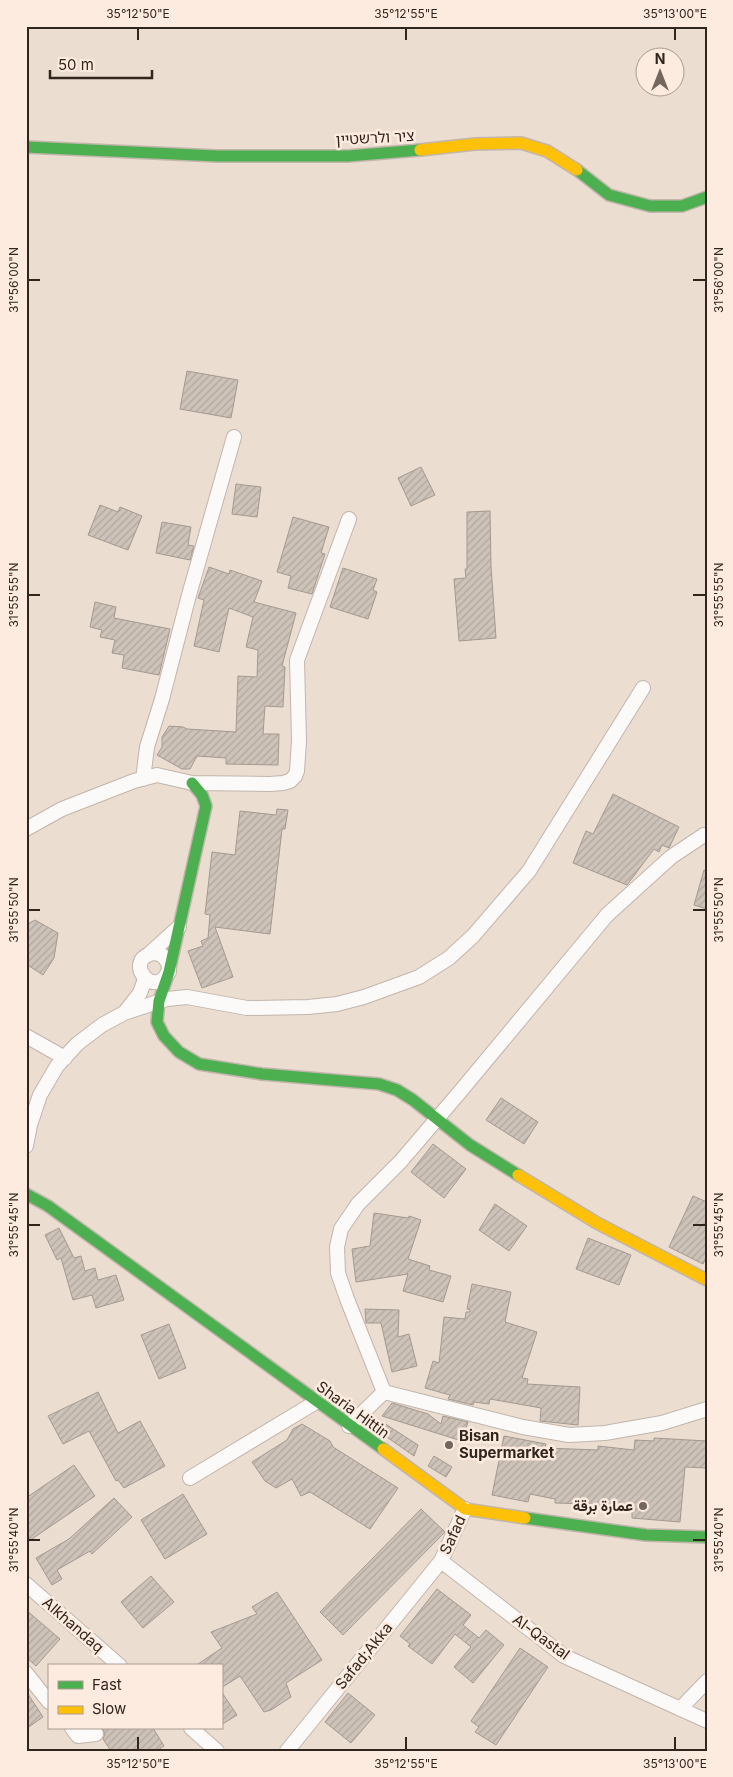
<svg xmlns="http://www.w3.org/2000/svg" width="733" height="1777" viewBox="0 0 733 1777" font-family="Inter,Vazirmatn,'Noto Sans Hebrew',sans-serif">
<defs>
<pattern id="building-hatch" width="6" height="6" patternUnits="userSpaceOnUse" patternTransform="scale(1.25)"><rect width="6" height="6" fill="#cec3b9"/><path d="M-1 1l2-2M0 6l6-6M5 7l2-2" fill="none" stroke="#b1a79f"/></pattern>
</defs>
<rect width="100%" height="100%" fill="#ecddd1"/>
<path fill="url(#building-hatch)" stroke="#a49990" d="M187,371L238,380L231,418L180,409Z
M421,467L435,495L411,506L398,478Z
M236,484L261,487L257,517L232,514Z
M100,505L118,512L120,507L142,516L128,550L88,535Z
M490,511L491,566L496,638L459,641L454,579L466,578L465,569H467V512Z
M293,517L329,527L321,553L325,554L312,594L288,588L291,576L277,572Z
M162,522L191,527L188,545L194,546L190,560L156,553Z
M209,567L229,574L230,570L262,581L254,602L296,613L282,666L285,667L283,707L265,706L263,734H279L278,765L226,764V758L197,756L190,769H182L157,755L162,747V737L169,726L183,727L187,729L236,732L238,676L257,677L258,650L246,647L253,617L229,608L219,652L194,646L204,600L198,598Z
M343,568L377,579L373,590L377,592L368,619L330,607Z
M95,602L116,607L114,618L170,629L159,675L122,668L124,655L112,653L115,640L100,637L102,630L90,627Z
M613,794L679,827L669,848L662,845L659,852L654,849L627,885L573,863L586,831L593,834Z
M277,809L288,810L285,829H282L270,934L215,927L233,977L202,988L188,951L203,946L201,941L208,938L210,915L205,914L212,852L235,855L240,811L276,815Z
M704,870L707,871V909L694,905Z
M35,920L58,933L54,958L43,975L26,964V925Z
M501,1098L538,1122L524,1144L486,1120Z
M433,1144L466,1169L444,1198L411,1172Z
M693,1196L707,1202V1256L703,1264L669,1247Z
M495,1204L527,1226L509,1251L479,1230Z
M374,1213L408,1218L409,1216L421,1220L408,1259L430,1266L429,1270L451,1276L443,1302L403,1291L408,1274L356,1282L352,1249L370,1246Z
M59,1228L74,1258L81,1256L85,1271L95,1268L98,1280L116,1275L124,1300L96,1308L92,1295L73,1300L61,1258L57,1260L45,1235Z
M588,1238L631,1255L619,1285L576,1269Z
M472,1284L511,1292L505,1322L537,1332L522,1378L528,1379L527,1384L580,1387L578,1425L540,1421L541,1408L490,1399L489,1404L474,1402L473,1405L448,1399L450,1395L425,1388L433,1361L439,1363L444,1317L465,1319L466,1312H470V1310L467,1309Z
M365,1309L399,1310L398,1337L409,1334L417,1366L392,1372L381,1323H366Z
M169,1324L186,1368L159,1379L141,1335Z
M98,1392L118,1433L140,1421L165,1466L124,1488L118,1480L116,1481L89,1431L63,1444L48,1416Z
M392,1403L428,1414L441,1424L443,1416L468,1422L462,1441L382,1416Z
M376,1418L418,1445L414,1456L371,1426Z
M302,1424L330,1441L333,1447L398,1488L370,1529L310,1492L301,1496L292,1479L276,1488L265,1481L252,1462L287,1440L293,1429Z
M504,1436L546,1444L545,1448L598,1450V1446L634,1450L635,1440L654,1441V1438L707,1441V1468L685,1467L680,1522L632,1518V1512L592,1508V1504L555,1503V1499L530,1494L528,1502L492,1495Z
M434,1456L452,1467L446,1477L428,1466Z
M74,1465L95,1496L26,1543V1498Z
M183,1494L207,1534L165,1559L141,1520Z
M114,1498L132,1517L92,1554L90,1551L57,1570L62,1579L52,1585L36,1558L69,1539Z
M421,1509L445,1532L343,1635L320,1612Z
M151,1576L174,1602L143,1628L121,1602Z
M437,1589L471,1615L463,1625L479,1638L486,1630L504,1645L473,1683L454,1667L471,1647L455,1634L432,1664L408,1646L410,1644L400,1636Z
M277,1592L322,1660L286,1683L291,1697L271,1710L264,1712L240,1676L221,1688V1666H195L222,1648L211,1632L257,1614L252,1607Z
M26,1610L60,1639L36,1666L26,1657Z
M520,1648L548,1667L496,1745L475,1732L479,1727L471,1721Z
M26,1691L43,1717L26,1729Z
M221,1691L237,1715L221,1725Z
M348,1693L375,1715L351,1743L325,1722Z
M102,1728H153L164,1746L156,1751H111L103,1739L105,1734Z"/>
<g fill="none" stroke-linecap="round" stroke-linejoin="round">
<defs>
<path id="street" d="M143,779L147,747L162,699L189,595L234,437
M26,829L62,809L134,781L157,775L192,783L270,784L283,783L290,781L295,776L297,771L299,741L297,660L349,519
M148,955L179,927
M168,972C155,1000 124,963 150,954C162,950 170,961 169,972
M125,1012L140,993L145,979
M26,1036L65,1058
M26,1146L30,1125L40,1095L57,1066L77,1044L102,1025L124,1013L167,999L187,997L247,1008L308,1007L337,1004L364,997L419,977L449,958L473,936L529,871L643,688
M384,1392L347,1299L338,1273L337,1247L341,1229L358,1204L401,1161L459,1093L607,915L671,857L704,835
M349,1426L384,1392L523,1427L569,1435L605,1433L662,1423L707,1409
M190,1478L316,1402
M441,1561L564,1656L707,1721
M26,1584L120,1666
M26,1673L49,1702
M680,1709L707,1681
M72,1728L78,1736L96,1734
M191,1728L217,1751
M287,1751L441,1561L465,1509"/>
<path id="fast" d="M26,147L217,156H348L420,150
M577,170L609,195L650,206H682L707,197
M192,783L202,795L206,806L169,972L159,1001L157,1022L164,1036L179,1052L199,1064L262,1074L379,1084L397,1090L413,1100L470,1145L518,1175
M26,1194L48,1206L383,1449
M525,1518L646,1535L707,1537"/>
<path id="slow" d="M420,150L475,144L521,143L547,151L577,170
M518,1175L597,1223L707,1280
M383,1449L465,1509L525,1518"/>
</defs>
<use href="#street" stroke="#c1b5ac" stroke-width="16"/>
<use href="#fast" stroke="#c1b5ac" stroke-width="14"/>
<use href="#slow" stroke="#c1b5ac" stroke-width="14"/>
<use href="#street" stroke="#fcfaf8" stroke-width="14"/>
<use href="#fast" stroke="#4caf50" stroke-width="11"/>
<use href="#slow" stroke="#ffc107" stroke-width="11"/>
</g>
<path fill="none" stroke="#30261e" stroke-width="2" d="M138,28V40M406,28V40M675,28V40M28,280H40M693,280H706M28,595H40M693,595H706M28,910H40M693,910H706M28,1225H40M693,1225H706M28,1540H40M693,1540H706M138,1737V1750M406,1737V1750M675,1737V1750"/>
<g fill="#72665d" stroke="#fcebde" stroke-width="2">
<circle cx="449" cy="1445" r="5"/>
<circle cx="643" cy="1506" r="5"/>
</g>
<g text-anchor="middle" stroke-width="5" stroke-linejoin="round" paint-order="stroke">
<g font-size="15" fill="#30261e" stroke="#fcebde">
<text transform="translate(375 138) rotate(-3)" y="5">ציר ולרשטיין</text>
<text transform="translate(353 1410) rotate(36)" y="5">Sharia Hittin</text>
<text transform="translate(453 1535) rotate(-65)" y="5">Safad</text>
<text transform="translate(73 1625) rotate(41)" y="5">Alkhandaq</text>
<text transform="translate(541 1637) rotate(36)" y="5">Al-Qastal</text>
<text transform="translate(364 1656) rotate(-51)" y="5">Safad;Akka</text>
</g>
<g font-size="15" font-weight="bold" fill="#30261e" stroke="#fcebde" text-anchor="start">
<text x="459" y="1441">Bisan<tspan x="459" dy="17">Supermarket</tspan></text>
<text x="633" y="1511" text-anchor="end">عمارة برقة</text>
</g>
</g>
<rect width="733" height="1777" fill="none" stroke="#fcebde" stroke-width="55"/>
<rect x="48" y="1664" width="175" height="65" fill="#fcebde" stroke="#aa9c91"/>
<rect x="58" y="1681" width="25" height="8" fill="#4caf50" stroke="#aa9c91"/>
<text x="92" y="1690" font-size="15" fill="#30261e">Fast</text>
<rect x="58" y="1706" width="25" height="8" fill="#ffc107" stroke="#aa9c91"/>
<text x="92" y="1714" font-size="15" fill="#30261e">Slow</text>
<g transform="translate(660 72)"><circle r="24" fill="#fcebde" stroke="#aa9c91"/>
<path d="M0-4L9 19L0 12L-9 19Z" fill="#72665d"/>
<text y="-8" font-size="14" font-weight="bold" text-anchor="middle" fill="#30261e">N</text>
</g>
<path d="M50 70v8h102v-8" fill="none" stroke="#30261e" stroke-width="2.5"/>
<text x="58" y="70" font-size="15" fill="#30261e" stroke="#fcebde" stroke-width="4" paint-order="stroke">50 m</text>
<rect x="28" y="28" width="678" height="1722" fill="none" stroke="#30261e" stroke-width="2"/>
<g font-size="12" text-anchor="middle" fill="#30261e">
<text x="138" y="18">35°12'50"E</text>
<text x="406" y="18">35°12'55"E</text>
<text x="675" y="18">35°13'00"E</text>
<text transform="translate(14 280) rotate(-90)" y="4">31°56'00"N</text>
<text transform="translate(719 280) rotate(-90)" y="4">31°56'00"N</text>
<text transform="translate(14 595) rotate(-90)" y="4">31°55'55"N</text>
<text transform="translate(719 595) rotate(-90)" y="4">31°55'55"N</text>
<text transform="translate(14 910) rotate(-90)" y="4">31°55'50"N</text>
<text transform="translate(719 910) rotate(-90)" y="4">31°55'50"N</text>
<text transform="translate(14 1225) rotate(-90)" y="4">31°55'45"N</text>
<text transform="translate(719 1225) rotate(-90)" y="4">31°55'45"N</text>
<text transform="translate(14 1540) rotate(-90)" y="4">31°55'40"N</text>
<text transform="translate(719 1540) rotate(-90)" y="4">31°55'40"N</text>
<text x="138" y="1768">35°12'50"E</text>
<text x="406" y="1768">35°12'55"E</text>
<text x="675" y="1768">35°13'00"E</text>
</g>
</svg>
